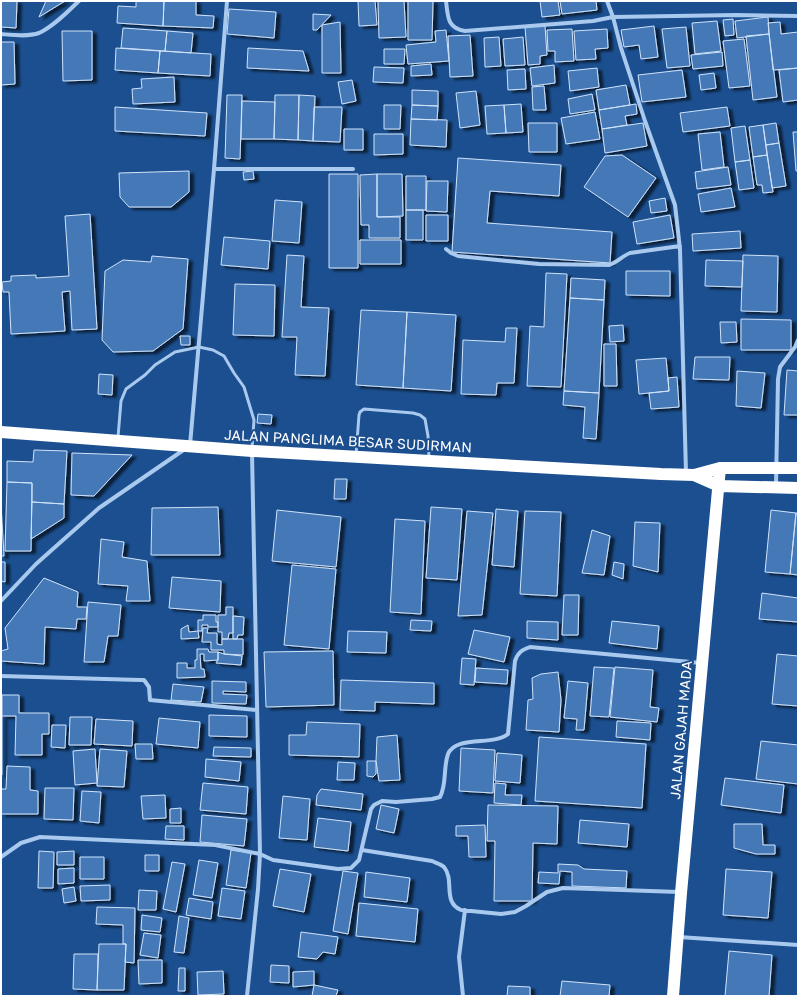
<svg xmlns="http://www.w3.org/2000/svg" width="799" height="997" viewBox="0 0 799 997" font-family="'Golos Text',sans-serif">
<defs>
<filter id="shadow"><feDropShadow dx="4.5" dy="2.5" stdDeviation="1" flood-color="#0009"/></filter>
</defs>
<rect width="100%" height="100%" fill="#1b4f8f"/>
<path fill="#4478b7" stroke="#cfe3fa" filter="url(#shadow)" d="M1,1H17L16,28L1,27Z
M46,1H65L39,17Z
M136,1H164L163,26L117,23L118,6L136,7Z
M164,1H196V15L214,16L213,28L163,26Z
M358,1H375L377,25L359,26Z
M378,1H404L406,37L379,38Z
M408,1H433L432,40H408Z
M540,1H558L560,15L542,17Z
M560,1H596L597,10L562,14Z
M229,9L276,12L274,38L227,34Z
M313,14L331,15L317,30H313Z
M768,17L769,34L737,38L735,21Z
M733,19L734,35L725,36L723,20Z
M717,21L721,51L695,54L692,23Z
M340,22L341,73H322V25Z
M780,22L781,34L798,32V68L773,70L768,23Z
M545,26L547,55L540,56V64L528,65L525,27Z
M654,26L658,57L641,59L639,45L624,47L621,30Z
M686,27L690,66L667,68L662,29Z
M123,28L167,31L165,51L121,48Z
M572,29L574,61L555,62V51H548L547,30Z
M607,29L608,48L595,49L596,59L576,60L574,31Z
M446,30L449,61L408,64L406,45L436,42L435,31Z
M62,31H92V80L63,81Z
M167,31L193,33L191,53L165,51Z
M769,34L777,97L753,100L746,36Z
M470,35L473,76L450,77L448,36Z
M499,37L501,66L485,67L484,38Z
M523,37L525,65L505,66L503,39Z
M744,39L750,86L729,88L723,41Z
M1,42H14L15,84L1,85Z
M116,48L160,51L158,73L115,70Z
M248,48L303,51L309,71L247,68Z
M384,49H405L404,64H384Z
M160,51L211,54L210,76L158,73Z
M722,52L723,66L693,69L691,55Z
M431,64L432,75L411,76V66Z
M554,65L555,83L532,86L530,68Z
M374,67L404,68L403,83L373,82Z
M597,68L599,87L570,91L568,71Z
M798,68V100L783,102L779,70Z
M525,69L526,89L508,90L507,70Z
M682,70L686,97L642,102L638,75Z
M714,73L716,88L701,90L699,75Z
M174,77L175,102L133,104L132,89L142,88L141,79Z
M352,80L356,101L342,104L338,82Z
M626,85L630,105L599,110L596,90Z
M544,86L546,110H533L532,87Z
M412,90L438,91V106L412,105Z
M476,91L480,125L460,128L456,93Z
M592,94L595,110L570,114L568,99Z
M227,95H242L240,159L225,158Z
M275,95H299L298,140L274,139Z
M299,95L315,96L313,141L298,140Z
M242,101L275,102L274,139H241Z
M521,104L523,132L506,133L504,105Z
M636,104L637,114L625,116L627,125L602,129L599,110Z
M384,105H401L400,129H384Z
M412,105L438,106L437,120L411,119Z
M504,105L506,133L487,134L485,106Z
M115,107L207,113L205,136L115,131Z
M314,107H342L340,142L313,141Z
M727,107L730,126L683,132L680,113Z
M595,112L600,139L566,144L561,118Z
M411,119L447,120L446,147L410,145Z
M528,123H557V152H529Z
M643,123L647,146L605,153L602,129Z
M776,123L779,143L766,145L763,125Z
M763,125L767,155L753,157L749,127Z
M745,126L750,160L735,162L731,128Z
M344,129H363V150H344Z
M720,132L724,167L702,170L698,134Z
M793,132H798V171H796Z
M374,134H403V154L374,155Z
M779,143L786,186L772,188L766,145Z
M622,155L656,178L628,217L584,187L605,156Z
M767,155L773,192L763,193L762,185H757L753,157Z
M458,158L561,165L559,196L490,191L487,223L612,232L610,263L452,252Z
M750,160L754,188L739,190L735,162Z
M728,167L731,185L697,189L695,172Z
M189,171V192L171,207H129L120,197L119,173Z
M253,171L254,179L244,180L243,172Z
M329,174H358V268H329Z
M377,174H402L403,216L377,217Z
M377,174V217H400V238H369V225H361L360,175Z
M406,176H426V210H406Z
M427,181H448L447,212L426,211Z
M731,188L735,207L701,212L698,194Z
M665,198L667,211L651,213L649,201Z
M275,200L302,202L299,243L272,241Z
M406,210H423V240H406Z
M90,214L97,329L72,330L70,291L62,292L65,331L11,334L9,292H3L2,282L11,281V276L36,275V278L69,276L65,216Z
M426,215H448V241H426Z
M670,215L674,238L637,244L633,222Z
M740,231L741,248L693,251L692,234Z
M224,237L270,241L268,269L221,265Z
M360,240H401V264H360Z
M287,255L304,256L301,307L329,308L325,376L295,375L297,337H282Z
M743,255L778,256L777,312L741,311Z
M152,256L188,259L183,329L153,351L113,352L102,340L105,271L123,260L151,262Z
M706,260L743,261L742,287L705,286Z
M626,271H670V296L626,295Z
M546,273L567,274L561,387L527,386L530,326L544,327Z
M571,278L605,280L604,300L570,298Z
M235,284L275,285L274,336L233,335Z
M570,298L604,300L599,393L564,391Z
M361,310L407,312L403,388L356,385Z
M407,312L456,315L451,391L403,388Z
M741,319L791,320V350H741Z
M720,322H736L737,342L721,343Z
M623,325L624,341L610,342L609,326Z
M506,328H517L514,383H497L496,395L461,394L463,340L505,342Z
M180,336H190V345H181Z
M604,344H616L617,386H604Z
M695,357H730L729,380L693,379Z
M666,358L669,391L639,394L636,360Z
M787,370L798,371V415H784Z
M737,371L765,373L761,408L736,406Z
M99,374L113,375L112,395L98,394Z
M677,377L679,407L651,409L649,393L669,391L668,378Z
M564,391L599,393L596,439L583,438L585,407L563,405Z
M258,414L272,415L271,424L257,423Z
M34,450L67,451L64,504L32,502V483L7,482V461L33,462Z
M72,453L132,455L94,496L71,495Z
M335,479H347L346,499H334Z
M7,482L32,483L31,551H5Z
M32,502L64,504V518L31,539Z
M1,504L4,556H1Z
M218,507L220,555H151L152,508Z
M431,507L462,509L457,580L426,578Z
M496,509L518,511L514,567L492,565Z
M277,510L341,517L336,567L272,561Z
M771,510L796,513L790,574L765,572Z
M467,511L493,513L482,615L458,616Z
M525,511L561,512L557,596L520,594Z
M796,513H798V575L790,574Z
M395,519L425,521L421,614L390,612Z
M635,522L660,523L658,572L633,566Z
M592,530L610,536L604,575L582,573Z
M101,539L124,542L122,557L147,561L150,601H126L128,586L98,584Z
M1,562H5V582L1,581Z
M614,562L624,564L623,579L612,575Z
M292,565L336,569L329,649L284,645Z
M172,577L221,581L220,612L169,608Z
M44,578L78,592L77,607H87L86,619H77L76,629L45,627L44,664L1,661V651L8,649L5,628Z
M762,593L798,598V622L759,619Z
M564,595H579L578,635H562Z
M88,602L121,605L118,636H108L104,662H84Z
M226,607H233V633H229L228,639H222V632H218V615H226Z
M203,615H216V622H218V627H208V625H202V631H198V620H203Z
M233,616L244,617L243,635H238L237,639H233Z
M411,620L432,621L431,631L410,630Z
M527,621L558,622V640L527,638Z
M612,621L659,626L657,649L609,643Z
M188,625L189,632L198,631L199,638L181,639V629Z
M203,628H208L207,633H217V644L222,645V639H243V655L224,654V650H211V642H202Z
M474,630L510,637L504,662L468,654Z
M348,631L387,632L386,653L347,652Z
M197,649H208L209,652H218V660L204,661V654H200L201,669H204L205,677L177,678V663H187V668H195V660H197Z
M333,651L334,705L266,707L264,652Z
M218,652L224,654L242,656L241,665L216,663L218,660Z
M777,654L798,656V706L772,704Z
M462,658L476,659L474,685L460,684Z
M594,667L614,668L609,717L590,716Z
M615,667L653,670L650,707L659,708L657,722L610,717Z
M476,668L508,670L507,684L475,682Z
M558,672L561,700L559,732L526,730L528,700L533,699L532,678L541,674Z
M341,680L434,683V704L375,702V711L340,710Z
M212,681L246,682V692L223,691V694L247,695L246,704L212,703Z
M568,681L588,683L584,730H576L577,719L564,718Z
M173,684L204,687L201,702L171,700Z
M2,695H19V713H49V734H42V755H15L16,716H2Z
M209,715L247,716V737L209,736Z
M1,716H2V775H1Z
M70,717H92L91,745H69Z
M159,718L200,722L198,748L156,744Z
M96,719L133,721L132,746L94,744Z
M617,721L651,723L650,740L616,737Z
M307,722L360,724L359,757L289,755V735H306Z
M52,725H66L65,748L51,747Z
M397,735L400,780L379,781L376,761L377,737Z
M539,737L646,744L642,808L535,801Z
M761,741L798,745V784L756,779Z
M135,744H152L153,759H136Z
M214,747L251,748V757L213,756Z
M461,748L495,750L493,793L459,791Z
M95,749L97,783L75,785L73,751Z
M100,749L127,751L124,787L97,786Z
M497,753L522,755L520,783L495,781Z
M206,759L241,762L239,781L205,777Z
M367,761H376V774L373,777L367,776Z
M338,762L355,763L354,780H337Z
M7,766L30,767V790L38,791V814H1V789H6Z
M725,778L784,785L781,813L721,805Z
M203,783L248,787L246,814L200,810Z
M495,783L506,784L505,795H522L521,805L494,803Z
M45,788H74L73,820L44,819Z
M321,789L363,794L361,810L316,805L317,795Z
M82,791L101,792L99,823L80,821Z
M165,795L166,818L143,819L141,796Z
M283,796L310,799L307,840L279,838Z
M381,805L399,809L394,833L376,829Z
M488,805L558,806L557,844L533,843L532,901H494L495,841H487Z
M181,808V823H170V809Z
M202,815L247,819L244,846L200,842Z
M318,818L351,822L348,851L314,847Z
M580,820L629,824L627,847L578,843Z
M734,824H762L763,845H775V854H756L734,848Z
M485,825L486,857H469L468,836H456V826Z
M166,826H184V840L165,839Z
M231,850L251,853L246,888L226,885Z
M39,851L54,852L53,888H38Z
M74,851V865H57V852Z
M145,855H159V871H145Z
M80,857H104V879H80Z
M199,860L218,863L212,898L193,895Z
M172,862L185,864L176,912L163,909Z
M558,864L578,865L584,869L627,871L626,888L572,886V872L560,871L559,884L538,883L539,872L558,873Z
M74,868V883L58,884V869Z
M280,869L311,874L304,912L273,906Z
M726,869L772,872L768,918L723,915Z
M343,871L358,873L348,934L333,931Z
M366,872L410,878L407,902L364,897Z
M110,885V900L81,901L80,886Z
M74,887L76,901L64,903L62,889Z
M222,888L245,891L241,919L218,916Z
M139,890L157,891L156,910H138Z
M189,898L213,902L211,919L186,915Z
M359,903L418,909L415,942L356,936Z
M97,907L135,908L134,963L125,962L126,944H123V925L96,924Z
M142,915L162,918L160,932L141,930Z
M179,916L189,918L184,953L174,952Z
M301,932L338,937L335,954L323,952L317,959L298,957Z
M144,933L161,935L158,958L140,955Z
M99,944H126L124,990H97Z
M729,951L772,955L769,996H725Z
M74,954H98L97,990L73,989Z
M138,960H162V983L139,984Z
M271,965L289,966V983L270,982Z
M179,968H185V991H178Z
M223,971L224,994L198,995L197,972Z
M314,971V985L293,987V972Z
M562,981L610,985L609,996H560Z
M314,985L338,990L336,996H312Z
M508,986L530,987V996H507Z"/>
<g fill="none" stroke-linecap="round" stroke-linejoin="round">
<path stroke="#a9c9ee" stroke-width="3" d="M118,437L121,401L126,389L145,375L155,365L175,352L199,347L213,350L224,356L234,373L244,387L254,420L252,448
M356,455L359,415L360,412L364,409L413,413L420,415L425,419L428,436L429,458"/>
<path stroke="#a9c9ee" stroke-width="4" d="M446,1C448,17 447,28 465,31L593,21L613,17L621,48L645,121L675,205L680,249L686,473
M607,1L613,17L736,15L798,16
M1,34C13,35 28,37 39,33C54,26 67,12 79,1
M214,169H353
M446,249L451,253L458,256L539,264L609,265C618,262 622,256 630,253L680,246
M190,445L214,169L227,1
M776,485L778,379L780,367L795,347L798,340
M1,601L36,564L99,508L185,449
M1,676L140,680H144L149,687L150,700L257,710
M362,850L432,861C436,863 441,864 444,867C455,880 442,902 461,910L501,914L515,912L526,906L547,892L563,888L679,892
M1,857L21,843L40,837L215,845L260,854L273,860L338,869L351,868L359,860L371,809L374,805L382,801L396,802L432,799L440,797C447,784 443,768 448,754C456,735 494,746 508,734L515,661C518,652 522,650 530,647L701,663
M679,937L798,945
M247,996L258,889L260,854L252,453
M463,996L459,957L465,910"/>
<path stroke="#fff" stroke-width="12" d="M1,432L252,451L661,474L694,475L720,468H798
M694,475L719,486L798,488
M673,996L681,893L720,468"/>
</g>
<g text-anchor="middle" stroke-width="4" stroke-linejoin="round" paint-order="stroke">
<g font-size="14" fill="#fff" stroke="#1b4f8f">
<text transform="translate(348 441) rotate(3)" y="5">JALAN PANGLIMA BESAR SUDIRMAN</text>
<text transform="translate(681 730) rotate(-85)" y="5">JALAN GAJAH MADA</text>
</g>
</g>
<rect width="799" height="997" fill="none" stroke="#ffffff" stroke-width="4"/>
</svg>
